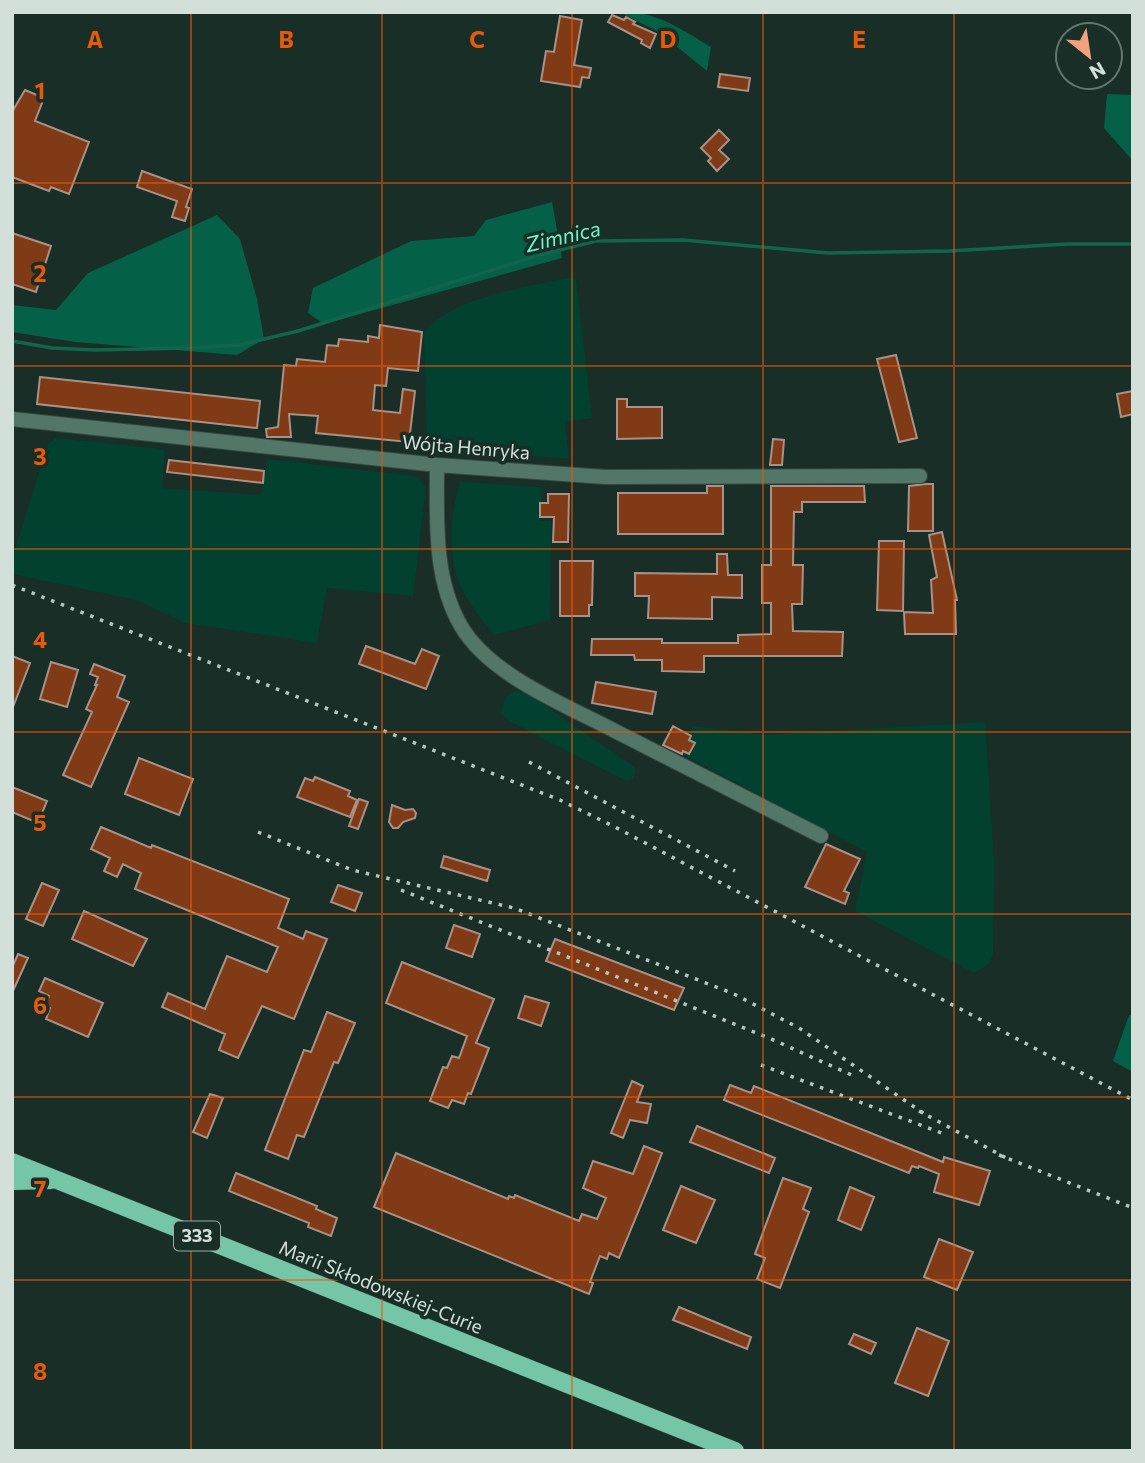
<svg xmlns="http://www.w3.org/2000/svg" width="1145" height="1463" viewBox="0 0 1145 1463" font-family="Commissioner,sans-serif">
<rect width="100%" height="100%" fill="#182e26"/>
<path fill="#024130" d="M572,277L576,279L592,418L565,422L569,459L469,451L468,457L427,455L424,332C454,296 528,287 572,277Z
M55,438L165,449L162,488L261,495L267,459L415,476L426,487L413,596L327,588L317,643L185,623L137,600L12,574V559L48,444Z
M460,482L542,487L540,521H551L550,620L494,635C481,618 466,601 458,580C448,553 451,509 460,482Z
M517,691L527,693L634,767L636,771L633,779L626,781L507,720L501,713C502,702 506,694 517,691Z
M985,722L994,862L993,955L989,964L974,973L855,911L867,852L680,753L693,726L764,735Z"/>
<path fill="#056048" d="M625,12C658,12 684,31 711,47L707,71L659,32L625,15Z
M1107,94L1133,95V161L1104,128Z
M552,202L562,258L324,324L308,313L313,288L411,241L474,236L486,220Z
M217,215L240,239L257,299L264,339L237,355L75,342L12,332V305L56,310L88,273Z
M1129,1015L1133,1016V1072L1113,1061Z"/>
<g fill="none" stroke-linecap="round" stroke-linejoin="round">
<path stroke="#12654d" stroke-width="3.5" d="M12,341L52,348L95,350L190,348L239,345L298,331L543,254L596,241L683,240L828,253L949,251L1067,244H1133"/>
</g>
<path fill="#803a16" stroke="#a99187" stroke-width="2" d="M612,15L624,20L626,17L635,22L633,24L656,34L650,48L641,43L642,40L608,22Z
M560,16L582,20L574,65L591,68L589,78L582,77L580,87L541,81L546,51L554,52Z
M720,74L750,78L748,91L718,87Z
M25,90L44,98L35,121L89,142L69,194L51,187L49,191L12,177V112Z
M719,130L729,140L719,150L729,159L717,171L708,161L711,158L701,148Z
M142,171L192,189L186,207L189,208L185,221L172,217L177,201L137,187Z
M12,233L51,246L36,292L12,284Z
M380,325L422,332L418,371L388,368L386,386L375,385L373,410L400,413L403,389L415,391L409,442L316,433L318,416L289,414L291,437H267L266,429L278,427L284,365L296,366L297,359L325,362L327,345L338,346L339,339L368,342V336L379,338Z
M896,355L917,438L899,442L877,359Z
M40,377L260,401L257,428L37,404Z
M1133,391V414L1121,417L1117,394Z
M617,399H627V407H662V438L617,439Z
M773,439L784,440L782,465H770Z
M169,460L264,471L263,483L167,472Z
M926,484H933V531H908L909,486Z
M707,486H723V534H618V493H707Z
M771,486H864L865,502H802V512H794L793,565H803L802,604H792L793,631L843,632L842,656H704V672L662,671V660H635L634,655H591L592,639H662V643H738V635L771,634V603H762V565H771Z
M548,494H569L568,542H553L554,517H540V503H548Z
M942,532L957,600H955L956,634H905L904,612L933,613L931,580L937,577L929,535Z
M879,541H904L903,611L877,610Z
M717,554H727L728,575H742V598L712,597V619L648,618L649,596H635V573L717,574Z
M560,561H593L592,605H589V616H560Z
M366,646L415,664L422,649L439,656L426,689L359,664Z
M12,656L30,663L13,707H12Z
M51,662L78,670L67,707L40,699Z
M94,664L125,676L117,697L129,702L91,787L63,775L92,712L86,709L97,685H95L98,677L90,674Z
M596,682L656,692L652,714L592,703Z
M673,726L691,736L689,740L695,743L689,754L683,751L682,754L663,745Z
M139,758L193,779L179,815L125,794Z
M315,777L350,791L348,796L357,800L350,817L297,797L305,778L313,781Z
M12,787L47,801L38,823L12,812Z
M359,799L368,802L358,829L349,826Z
M392,805L405,810L413,809L416,813L415,818L403,822L398,828H393L389,822Z
M101,827L151,848L152,845L289,899L278,928L303,939L306,931L327,939L294,1019L262,1006L238,1058L219,1050L225,1034L162,1007L168,993L205,1009L227,956L267,972L278,947L135,889L141,873L123,864L117,877L104,871L110,858L91,849Z
M826,844L860,859L844,891L849,893L845,904L805,887Z
M444,856L490,870L487,881L441,867Z
M42,883L59,890L43,926L26,919Z
M338,885L362,893L355,911L331,902Z
M84,911L147,939L133,966L72,939Z
M454,925L480,934L472,957L446,948Z
M555,939L684,988L674,1010L546,961Z
M18,954L28,958L12,993V968Z
M402,962L494,999L476,1043L489,1048L471,1094L468,1093L464,1104L452,1100L448,1108L430,1101L443,1067L447,1068L452,1056L459,1058L467,1036L386,1003Z
M45,978L103,1003L88,1037L46,1019L50,1008L45,1006L49,996L39,991Z
M525,996L549,1003L541,1026L518,1018Z
M327,1012L355,1023L338,1063L334,1062L304,1137L297,1135L288,1159L265,1150L304,1050L311,1052Z
M632,1081L643,1086L637,1102L651,1104L647,1123L630,1120L623,1138L611,1133Z
M730,1085L751,1093L754,1086L943,1162L944,1157L990,1171L979,1205L934,1192L939,1174L919,1166L918,1168L912,1166L909,1173L724,1100Z
M210,1094L223,1098L207,1138L193,1132Z
M697,1126L775,1158L769,1173L690,1142Z
M644,1146L662,1153L651,1181L619,1258L609,1253L607,1259L600,1256L590,1282L593,1283L589,1294L374,1207L396,1153L508,1199L509,1196L514,1198L515,1195L579,1221L582,1214L597,1219L606,1198L583,1188L593,1161L633,1174Z
M236,1173L317,1206L316,1209L337,1218L331,1236L308,1227L309,1223L229,1191Z
M783,1178L811,1188L803,1209L809,1212L780,1288L757,1279L765,1258L755,1254Z
M681,1186L715,1200L696,1243L663,1230Z
M850,1187L874,1197L861,1230L838,1220Z
M939,1239L973,1252L957,1290L924,1277Z
M679,1307L751,1337L747,1349L673,1320Z
M917,1328L949,1341L928,1396L895,1383Z
M854,1334L876,1343L871,1354L849,1344Z"/>
<g fill="none" stroke-linecap="round" stroke-linejoin="round">
<defs>
<path id="minor" d="M12,419L437,465L605,477L920,476
M437,465C437,519 433,578 461,626C490,676 568,706 617,732C685,767 753,802 821,836"/>
<path id="primary" d="M12,1162L735,1451
M12,1181L51,1180"/>
</defs>
<use href="#minor" stroke="#364a43" stroke-width="16"/>
<use href="#primary" stroke="#364a43" stroke-width="19"/>
<use href="#minor" stroke="#527768" stroke-width="14"/>
<use href="#primary" stroke="#75c5a7" stroke-width="18"/>
<path stroke="#b6c5be" stroke-width="3.5" stroke-dasharray="3.5 7" stroke-linecap="butt" d="M12,585L560,800L613,826L1133,1100
M529,762L735,871
M258,832L352,870L514,908L734,994L799,1028L926,1115
M401,890L769,1038L854,1076
M761,1065L947,1135
M919,1111L1008,1159
M999,1155L1133,1208"/>
</g>
<path fill="none" stroke="#e8590c" stroke-width="2" stroke-opacity="0.55" d="M191,12V1451M382,12V1451M572,12V1451M763,12V1451M954,12V1451M12,183H1133M12,366H1133M12,549H1133M12,732H1133M12,914H1133M12,1097H1133M12,1280H1133"/>
<g text-anchor="middle" stroke-width="7" stroke-linejoin="round" paint-order="stroke">
<rect fill="#182e26" stroke="#9baba4" stroke-width="2" x="174" y="1221.5" width="46" height="29" rx="5"/>
<g font-size="18" font-weight="bold" fill="#d3e0da">
<text x="197" y="1242">333</text>
</g>
<g font-size="19" fill="#d3e0da" stroke="#182e26">
<text transform="translate(466 447) rotate(5)" y="7">Wójta Henryka</text>
<text transform="translate(381 1287) rotate(22)" y="7">Marii Skłodowskiej-Curie</text>
</g>
<g font-size="21" font-style="italic" fill="#6cf5c7" stroke="#182e26">
<text transform="translate(563 237) rotate(-13)" y="7">Zimnica</text>
</g>
</g>
<g font-size="23" text-anchor="middle" font-weight="bold" fill="#e8590c" stroke="#182e26" stroke-width="7" stroke-linejoin="round" paint-order="stroke">
<text x="95" y="48">A</text>
<text x="286" y="48">B</text>
<text x="477" y="48">C</text>
<text x="668" y="48">D</text>
<text x="859" y="48">E</text>
<text x="40" y="99">1</text>
<text x="40" y="282">2</text>
<text x="40" y="465">3</text>
<text x="40" y="648">4</text>
<text x="40" y="831">5</text>
<text x="40" y="1014">6</text>
<text x="40" y="1197">7</text>
<text x="40" y="1380">8</text>
</g>
<rect width="1145" height="1463" fill="none" stroke="#d3e0da" stroke-width="28"/>
<g transform="translate(1089 56) rotate(150)"><circle r="33" fill="#182e26" stroke="#63756e" stroke-width="2"/>
<path d="M0-5L12 26L0 18L-12 26Z" fill="#f1a17d"/>
<text y="-10" font-size="19" font-weight="bold" text-anchor="middle" fill="#d3e0da">N</text>
</g>
</svg>
